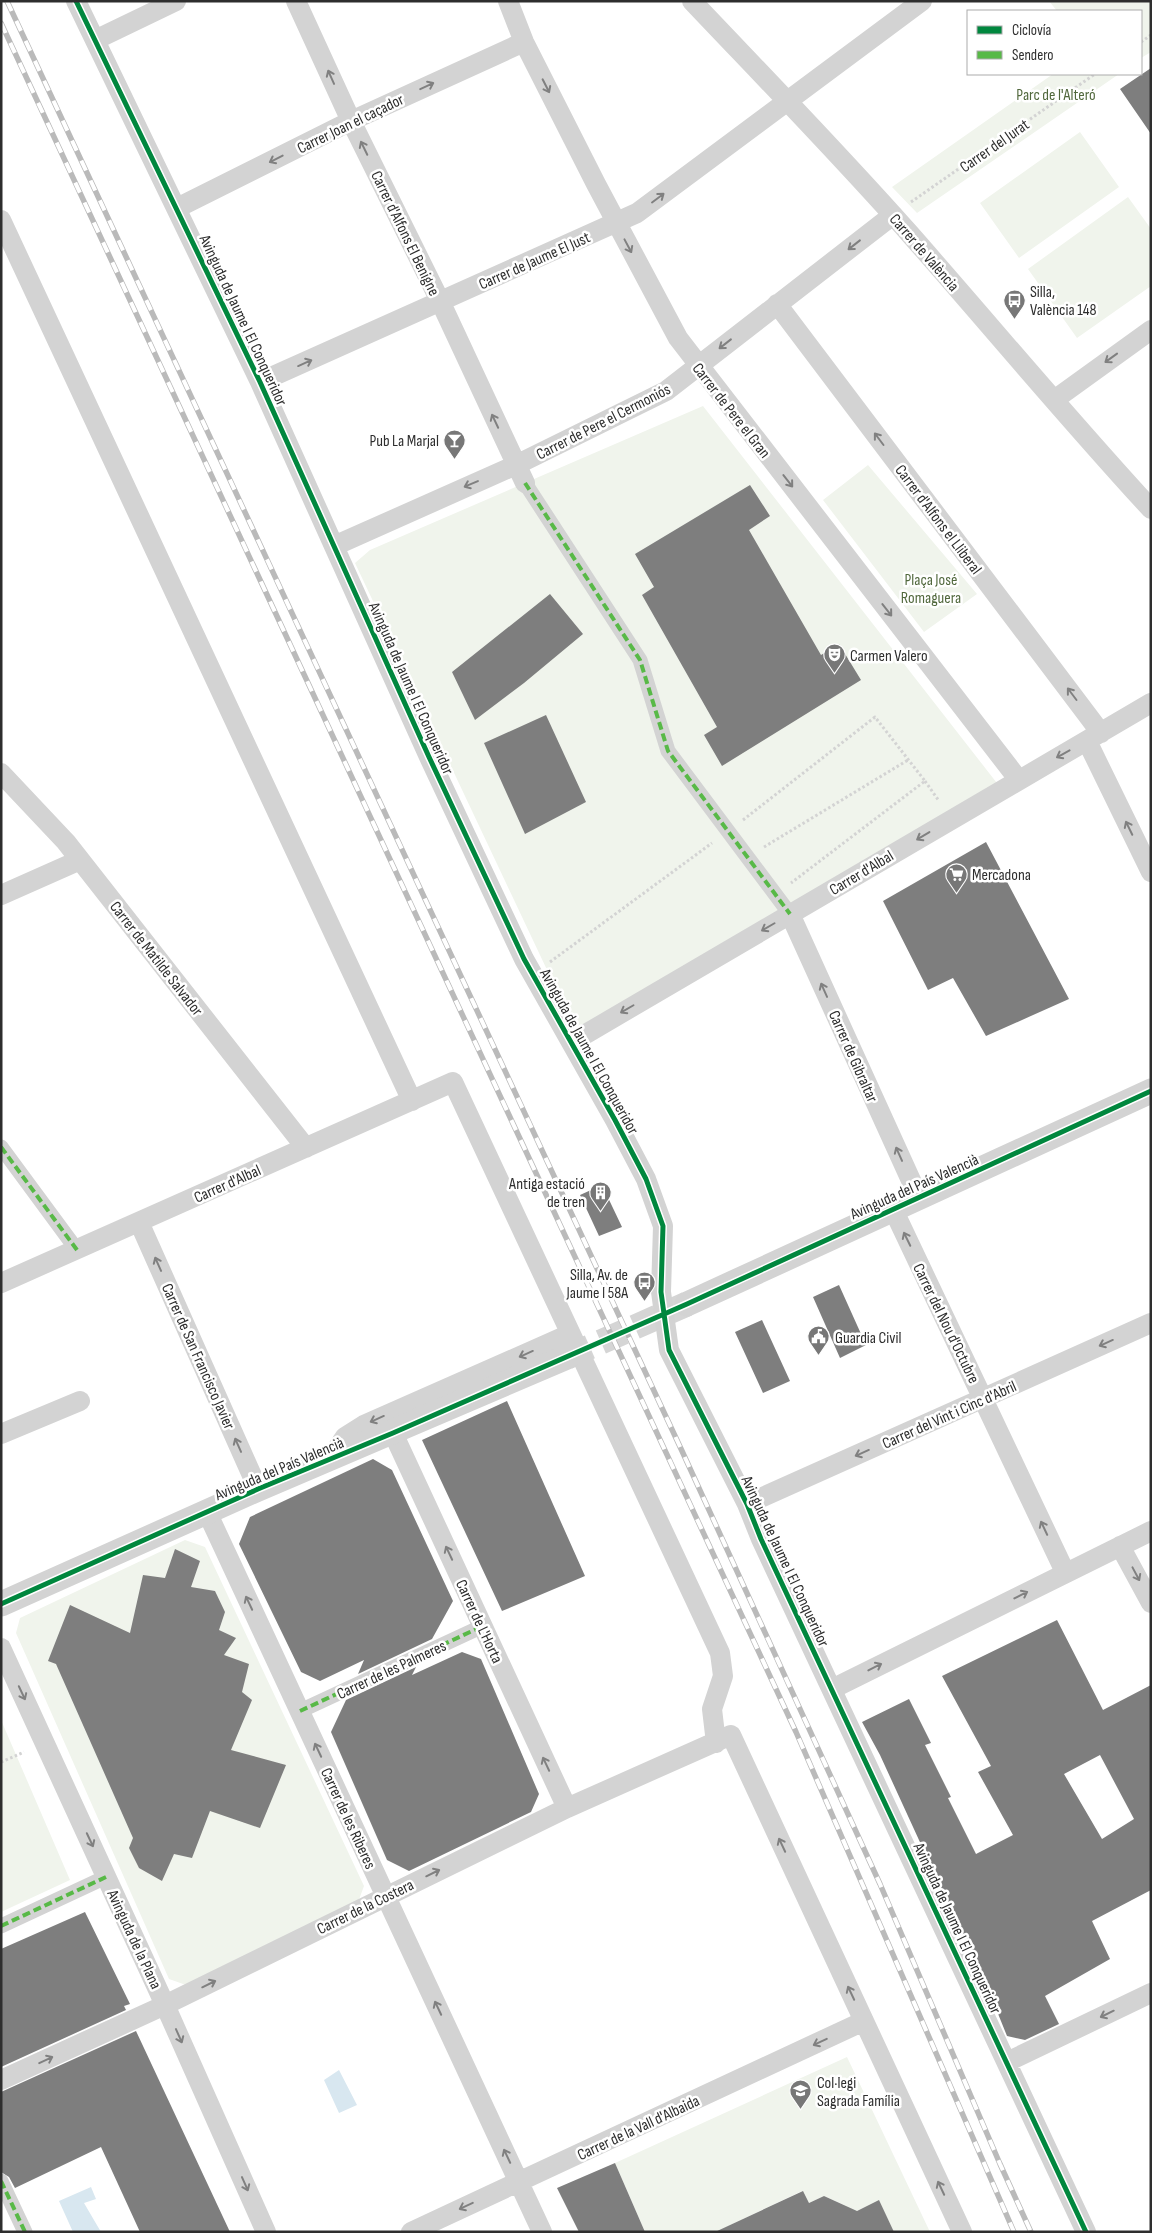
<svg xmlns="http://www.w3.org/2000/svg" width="1152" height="2233" viewBox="0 0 1152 2233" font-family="'Sofia Sans Condensed',sans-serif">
<rect width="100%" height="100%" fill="#fff"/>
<path fill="#f0f4ec" d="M1049,1H1151V52L1141,58V11H1057Z
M1053,74H1119L917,213L892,187Z
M1080,132L1119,187L1019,258L980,203Z
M1128,197L1151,229V286L1077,338L1028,269Z
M703,406L1000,787L577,1028L565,1008L355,563L370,550Z
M868,465L977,594L924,632L823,500Z
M185,1540L205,1547L364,1886L357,1905L186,1985L169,1979L16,1633L20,1618Z
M1,1720L70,1880L1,1912Z
M847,2057L930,2232H894L879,2201L848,2215L844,2205L824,2196L809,2203L802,2191L716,2232H645L615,2163Z"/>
<path fill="#d8e7f0" d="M339,2070L357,2105L339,2113L324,2080Z
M91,2187L96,2199L84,2203L101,2232H73L59,2201Z"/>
<path fill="#7e7e7e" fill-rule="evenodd" d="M1151,68V134L1120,89Z
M750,485L770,516L749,530L821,655L839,644L861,680L722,766L704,735L717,727L642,595L654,587L635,554Z
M550,594L583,634L524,683L475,720L452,672Z
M546,715L586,802L525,834L484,743Z
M986,842L1069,999L986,1036L953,978L928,990L883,901Z
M602,1185L622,1227L599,1236L580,1195Z
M839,1285L866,1345L840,1358L813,1297Z
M762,1320L790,1381L763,1393L735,1332Z
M507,1401L585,1576L502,1611L422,1440Z
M373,1459L392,1470L453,1601L432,1639L358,1674L364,1660L320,1681L301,1672L239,1544L250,1517Z
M175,1549L200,1561L191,1587L215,1591L225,1612L219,1630L236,1638L224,1655L249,1664L242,1692L252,1700L231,1750L286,1765L260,1828L210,1811L192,1858L174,1854L162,1881L139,1868L129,1848L133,1838L56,1664L48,1661L70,1605L130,1633L143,1575L165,1578Z
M1057,1620L1103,1710L1151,1685V1890L1092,1921L1110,1959L1045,1996L1059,2024L1025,2040L1007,2036L984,1979L963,1936L880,1755L862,1722L909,1699L931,1743L925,1745L951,1797L948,1798L976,1854L1013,1835L978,1772L991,1766L942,1676ZM1100,1755L1134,1819L1102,1839L1064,1774Z
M462,1652L481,1659L539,1794L531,1812L409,1871L387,1860L331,1732L346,1700L416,1667L412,1675Z
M85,1912L130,2004L124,2006L126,2010L1,2067V1949Z
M136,2031L230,2232H140L101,2147L15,2188L9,2177L1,2172V2092Z
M615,2163L645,2232H579L557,2188Z
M803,2191L809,2203L824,2196L857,2211L879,2200L894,2232H715Z"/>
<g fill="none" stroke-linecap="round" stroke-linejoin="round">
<path stroke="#d5d5d5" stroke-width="25" stroke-dasharray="25 12" stroke-linecap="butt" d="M567,1357L687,1304"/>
<path stroke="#d3d3d3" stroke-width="3" stroke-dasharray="2.5 2.5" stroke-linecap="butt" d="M1141,42L1151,35
M911,202L1095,74
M925,781L939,801
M743,820L875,717L925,781L791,883
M764,847L908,760
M550,962L712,843
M1,1762L24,1752"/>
<path stroke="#d3d3d3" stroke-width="15" d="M525,483L640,660L668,751L790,914
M1,1147L77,1250
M300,1711L483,1626
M1,1926L106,1877
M1,2181L25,2232"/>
<path stroke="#d3d3d3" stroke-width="20" d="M76,1L260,382L429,757L524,959L615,1120L646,1179L663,1226L661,1292L669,1350L747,1504L761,1539L1086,2232
M296,1L351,121L441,303L525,483
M508,1L524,42L596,184L678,338L1018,779
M692,1C765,78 839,154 909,233C990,325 1068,419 1151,509
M95,40L176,1
M177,208L351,121L524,42
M1,220L412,1101
M777,304L1101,733
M260,382L637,213L922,1
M1054,400L1151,330
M334,546L516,465L666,391L893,215
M1087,741L1151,872
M1,773L66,842L306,1148
M1,895L80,860
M790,914L919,1198
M572,1042L1151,703
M893,1209L1065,1572
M139,1222L258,1489
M1,1283L453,1082L720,1653L723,1676L712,1709L716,1743
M393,1433L567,1808
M1,1434L80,1401
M330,1459L345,1437L364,1425L570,1334
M747,1504L1151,1323
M207,1512L542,2232
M1120,1546L1151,1603
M1,1648L165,2005L266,2232
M832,1689L1151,1531
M1007,2062L1151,1993
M1,2080L165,2005L567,1808L731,1735L962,2232
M411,2232L864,2021"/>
<path stroke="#d3d3d3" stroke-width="25" d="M687,1304L1151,1091
M1,1604L258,1489L567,1357"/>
<defs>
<path id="rail" d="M7,1L682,1451L880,1884L1000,2164L1031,2232
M1,23L796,1732L1014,2232"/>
</defs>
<use href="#rail" stroke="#bababa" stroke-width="5.5"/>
<use href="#rail" stroke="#fff" stroke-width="4" stroke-dasharray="11" stroke-linecap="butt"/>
<path stroke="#58b947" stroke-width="4" stroke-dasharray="8 4" stroke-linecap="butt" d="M525,483L640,660L668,751L790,914
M1,1147L77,1250
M300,1711L483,1626
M1,1926L106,1877
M1,2181L25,2232"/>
<defs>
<path id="cycleway" d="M76,1L260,382L429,757L524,959L615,1120L646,1179L663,1226L661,1292L669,1350L747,1504L761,1539L1086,2232
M1,1604L258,1489L393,1433L687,1304L1151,1091"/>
</defs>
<use href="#cycleway" stroke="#fff" stroke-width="8"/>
<use href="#cycleway" stroke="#00873e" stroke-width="5"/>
</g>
<defs><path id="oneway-shaft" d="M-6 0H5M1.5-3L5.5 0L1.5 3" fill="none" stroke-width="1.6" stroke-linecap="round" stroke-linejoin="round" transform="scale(1.25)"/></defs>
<g stroke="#808080">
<use href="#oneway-shaft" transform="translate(331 77) rotate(-114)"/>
<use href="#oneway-shaft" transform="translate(427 86) rotate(-25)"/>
<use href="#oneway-shaft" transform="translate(546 86) rotate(63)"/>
<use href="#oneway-shaft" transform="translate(364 148) rotate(-116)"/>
<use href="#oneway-shaft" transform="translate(276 159) rotate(153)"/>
<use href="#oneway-shaft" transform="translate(658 198) rotate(-37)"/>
<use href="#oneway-shaft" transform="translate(854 245) rotate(142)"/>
<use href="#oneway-shaft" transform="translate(628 246) rotate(62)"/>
<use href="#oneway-shaft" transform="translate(725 344) rotate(142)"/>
<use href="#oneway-shaft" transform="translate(1111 358) rotate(144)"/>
<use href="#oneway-shaft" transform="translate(305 363) rotate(-24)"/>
<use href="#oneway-shaft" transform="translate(495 421) rotate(-115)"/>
<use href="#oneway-shaft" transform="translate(879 439) rotate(-127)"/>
<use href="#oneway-shaft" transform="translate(788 481) rotate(52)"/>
<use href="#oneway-shaft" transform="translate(471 484) rotate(157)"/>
<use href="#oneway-shaft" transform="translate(887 610) rotate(52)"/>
<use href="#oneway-shaft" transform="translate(1072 694) rotate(-127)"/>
<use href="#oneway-shaft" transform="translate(1063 754) rotate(151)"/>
<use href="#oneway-shaft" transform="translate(1129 828) rotate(-116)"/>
<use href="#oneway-shaft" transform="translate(923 836) rotate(149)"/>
<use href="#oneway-shaft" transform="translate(768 927) rotate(150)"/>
<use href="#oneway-shaft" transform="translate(824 990) rotate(-114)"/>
<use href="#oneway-shaft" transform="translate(627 1009) rotate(150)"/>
<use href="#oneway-shaft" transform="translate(899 1154) rotate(-114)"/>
<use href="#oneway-shaft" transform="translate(907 1239) rotate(-116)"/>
<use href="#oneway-shaft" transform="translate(158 1264) rotate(-114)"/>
<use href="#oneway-shaft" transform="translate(1106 1343) rotate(156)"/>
<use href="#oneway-shaft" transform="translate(526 1354) rotate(156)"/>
<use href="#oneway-shaft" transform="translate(377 1419) rotate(156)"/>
<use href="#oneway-shaft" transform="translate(238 1445) rotate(-114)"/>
<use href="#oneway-shaft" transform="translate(862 1453) rotate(156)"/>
<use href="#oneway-shaft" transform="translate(1044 1528) rotate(-115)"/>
<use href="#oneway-shaft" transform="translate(449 1553) rotate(-115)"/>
<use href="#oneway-shaft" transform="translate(1136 1574) rotate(62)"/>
<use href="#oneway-shaft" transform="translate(1021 1595) rotate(-27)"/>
<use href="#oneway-shaft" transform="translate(249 1603) rotate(-115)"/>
<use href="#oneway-shaft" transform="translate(875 1667) rotate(-27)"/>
<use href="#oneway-shaft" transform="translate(22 1693) rotate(65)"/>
<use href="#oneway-shaft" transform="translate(318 1750) rotate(-115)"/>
<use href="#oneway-shaft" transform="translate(546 1764) rotate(-115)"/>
<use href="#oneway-shaft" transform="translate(90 1840) rotate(65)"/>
<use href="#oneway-shaft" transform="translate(782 1845) rotate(-115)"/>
<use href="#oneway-shaft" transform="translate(433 1873) rotate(-26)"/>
<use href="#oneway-shaft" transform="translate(209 1984) rotate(-26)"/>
<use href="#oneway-shaft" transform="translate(851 1993) rotate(-115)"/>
<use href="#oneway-shaft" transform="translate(438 2008) rotate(-115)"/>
<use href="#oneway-shaft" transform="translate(1107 2014) rotate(154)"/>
<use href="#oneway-shaft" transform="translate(179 2036) rotate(66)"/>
<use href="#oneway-shaft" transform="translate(820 2042) rotate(155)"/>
<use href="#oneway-shaft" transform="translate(46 2060) rotate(-25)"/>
<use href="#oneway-shaft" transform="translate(507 2156) rotate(-115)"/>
<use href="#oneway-shaft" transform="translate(245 2184) rotate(66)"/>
<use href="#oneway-shaft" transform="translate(941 2188) rotate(-115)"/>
<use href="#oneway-shaft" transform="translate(466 2206) rotate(155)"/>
</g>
<defs>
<symbol id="bus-pin" viewBox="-11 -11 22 30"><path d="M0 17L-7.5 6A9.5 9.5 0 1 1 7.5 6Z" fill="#777" stroke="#fff"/><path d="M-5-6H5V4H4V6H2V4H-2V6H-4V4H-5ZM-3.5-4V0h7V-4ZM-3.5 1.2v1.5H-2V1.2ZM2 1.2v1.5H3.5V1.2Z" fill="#fff"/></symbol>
<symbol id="bar-pin" viewBox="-11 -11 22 30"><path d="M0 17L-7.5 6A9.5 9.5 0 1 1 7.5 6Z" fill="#777" stroke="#fff"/><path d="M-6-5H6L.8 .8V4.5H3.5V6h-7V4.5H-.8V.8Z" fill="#fff"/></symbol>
<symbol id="theatre-pin" viewBox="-11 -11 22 30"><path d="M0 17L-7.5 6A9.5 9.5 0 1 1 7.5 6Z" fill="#777" stroke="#fff"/><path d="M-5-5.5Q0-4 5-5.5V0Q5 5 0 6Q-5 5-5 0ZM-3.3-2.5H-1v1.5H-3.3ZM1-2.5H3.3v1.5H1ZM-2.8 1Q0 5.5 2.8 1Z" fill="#fff"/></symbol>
<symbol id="supermarket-pin" viewBox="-11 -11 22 30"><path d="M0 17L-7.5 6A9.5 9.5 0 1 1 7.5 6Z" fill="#777" stroke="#fff"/><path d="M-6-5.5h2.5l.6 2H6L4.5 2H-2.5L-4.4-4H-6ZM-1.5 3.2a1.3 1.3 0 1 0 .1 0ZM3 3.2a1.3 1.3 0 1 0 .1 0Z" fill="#fff"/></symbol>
<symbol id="building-pin" viewBox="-11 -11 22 30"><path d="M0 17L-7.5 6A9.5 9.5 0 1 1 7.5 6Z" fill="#777" stroke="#fff"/><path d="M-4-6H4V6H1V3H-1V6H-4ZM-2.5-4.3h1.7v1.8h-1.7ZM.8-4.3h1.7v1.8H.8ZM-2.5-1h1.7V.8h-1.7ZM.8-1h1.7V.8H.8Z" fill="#fff"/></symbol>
<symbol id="civic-pin" viewBox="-11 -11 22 30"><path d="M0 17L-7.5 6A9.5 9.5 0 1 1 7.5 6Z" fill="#777" stroke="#fff"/><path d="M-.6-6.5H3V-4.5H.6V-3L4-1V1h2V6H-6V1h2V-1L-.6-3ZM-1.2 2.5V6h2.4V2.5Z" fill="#fff"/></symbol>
<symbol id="school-pin" viewBox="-11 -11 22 30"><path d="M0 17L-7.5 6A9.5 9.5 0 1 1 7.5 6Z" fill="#777" stroke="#fff"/><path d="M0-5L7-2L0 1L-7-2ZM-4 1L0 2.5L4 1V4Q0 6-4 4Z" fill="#fff"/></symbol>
</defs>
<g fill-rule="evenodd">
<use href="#bus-pin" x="1002" y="288" width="25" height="34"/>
<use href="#bar-pin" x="442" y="428" width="25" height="34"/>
<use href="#theatre-pin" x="822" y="642" width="25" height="34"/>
<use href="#supermarket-pin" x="944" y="862" width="25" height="34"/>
<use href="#building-pin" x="588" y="1180" width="25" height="34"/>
<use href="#bus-pin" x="632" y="1270" width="25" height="34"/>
<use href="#civic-pin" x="806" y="1324" width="25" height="34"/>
<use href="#school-pin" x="788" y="2078" width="25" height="34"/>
</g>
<g text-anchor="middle" stroke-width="5" stroke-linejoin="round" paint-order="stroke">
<g font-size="16" fill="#51683d" stroke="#fff">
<text x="1056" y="100">Parc de l'Alteró</text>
<text x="931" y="585">Plaça José<tspan x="931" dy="18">Romaguera</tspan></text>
</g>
<g font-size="16" fill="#2e2e2e" stroke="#fff">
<text transform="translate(350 123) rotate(-26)" y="6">Carrer Joan el caçador</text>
<text transform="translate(994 145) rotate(-35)" y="6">Carrer del Jurat</text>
<text transform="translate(406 233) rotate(64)" y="6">Carrer d'Alfons El Benigne</text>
<text transform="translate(925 252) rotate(49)" y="6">Carrer de València</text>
<text transform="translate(534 260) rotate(-24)" y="6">Carrer de Jaume El Just</text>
<text transform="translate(244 320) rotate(65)" y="6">Avinguda de Jaume I El Conqueridor</text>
<text transform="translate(732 410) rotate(52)" y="6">Carrer de Pere el Gran</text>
<text transform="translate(603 421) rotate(-27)" y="6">Carrer de Pere el Cermoniós</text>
<text transform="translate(939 519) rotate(53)" y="6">Carrer d'Alfons el Lliberal</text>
<text transform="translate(412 688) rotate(66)" y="6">Avinguda de Jaume I El Conqueridor</text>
<text transform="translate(861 872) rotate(-31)" y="6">Carrer d'Albal</text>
<text transform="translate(157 958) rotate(52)" y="6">Carrer de Matilde Salvador</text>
<text transform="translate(590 1051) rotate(61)" y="6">Avinguda de Jaume I El Conqueridor</text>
<text transform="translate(854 1056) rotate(66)" y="6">Carrer de Gibraltar</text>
<text transform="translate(227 1183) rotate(-24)" y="6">Carrer d'Albal</text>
<text transform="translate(914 1186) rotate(-24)" y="6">Avinguda del País Valencià</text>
<text transform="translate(947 1323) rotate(64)" y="6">Carrer del Nou d'Octubre</text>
<text transform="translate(199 1356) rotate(66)" y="6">Carrer de San Francisco Javier</text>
<text transform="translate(949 1414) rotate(-24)" y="6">Carrer del Vint i Cinc d'Abril</text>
<text transform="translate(279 1468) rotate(-23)" y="6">Avinguda del País Valencià</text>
<text transform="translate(786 1561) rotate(65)" y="6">Avinguda de Jaume I El Conqueridor</text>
<text transform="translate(480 1621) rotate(65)" y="6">Carrer de L'Horta</text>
<text transform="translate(391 1669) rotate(-25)" y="6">Carrer de les Palmeres</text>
<text transform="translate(349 1818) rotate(65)" y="6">Carrer de les Riberes</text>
<text transform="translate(365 1906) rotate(-26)" y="6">Carrer de la Costera</text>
<text transform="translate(958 1928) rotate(65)" y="6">Avinguda de Jaume I El Conqueridor</text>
<text transform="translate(135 1939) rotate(65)" y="6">Avinguda de la Plana</text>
<text transform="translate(638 2127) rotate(-25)" y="6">Carrer de la Vall d'Albaida</text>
</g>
<g font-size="16" fill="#2e2e2e" stroke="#fff" text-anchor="start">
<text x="1030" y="297">Silla,<tspan x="1030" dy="18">València 148</tspan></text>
<text x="439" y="446" text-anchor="end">Pub La Marjal</text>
<text x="850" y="661">Carmen Valero</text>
<text x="972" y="880">Mercadona</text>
<text x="585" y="1189" text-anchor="end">Antiga estació<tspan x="585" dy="18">de tren</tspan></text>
<text x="628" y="1280" text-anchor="end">Silla, Av. de<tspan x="628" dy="18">Jaume I 58A</tspan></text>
<text x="835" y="1343">Guardia Civil</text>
<text x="817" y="2088">Col·legi<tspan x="817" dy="18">Sagrada Família</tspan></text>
</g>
</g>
<rect width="1152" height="2233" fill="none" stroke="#2e2e2e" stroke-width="5"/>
<rect x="967" y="10" width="175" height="65" fill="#ffffff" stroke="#ababab"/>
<rect x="977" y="26" width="25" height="8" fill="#00873e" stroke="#ababab"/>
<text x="1012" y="35" font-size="15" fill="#2e2e2e">Ciclovía</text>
<rect x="977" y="51" width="25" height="8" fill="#58b947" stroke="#ababab"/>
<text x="1012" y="60" font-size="15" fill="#2e2e2e">Sendero</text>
</svg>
